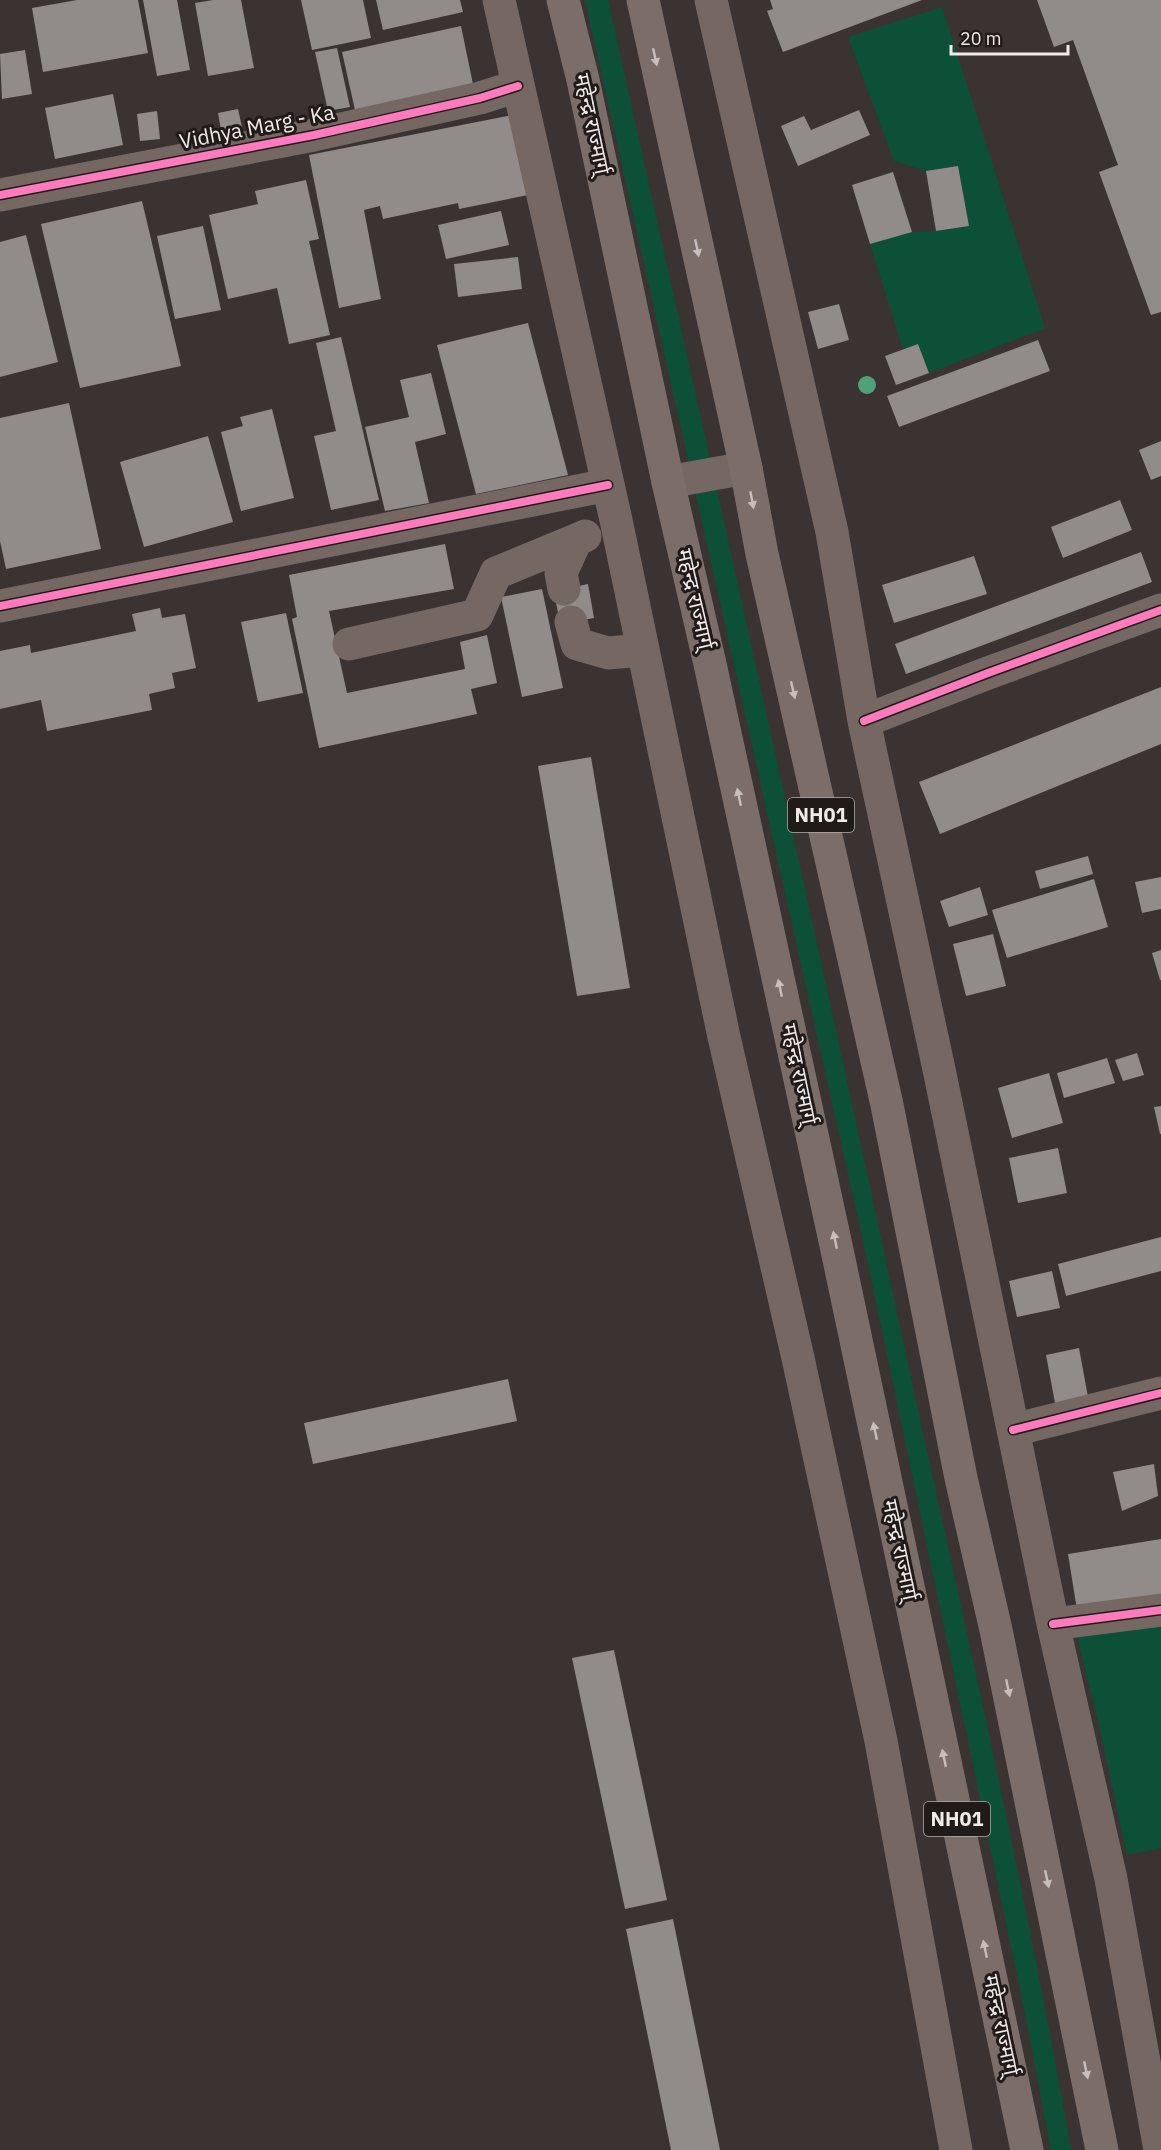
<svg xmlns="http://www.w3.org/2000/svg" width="1161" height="2150" viewBox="0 0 1161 2150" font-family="'IBM Plex Sans','Noto Sans Devanagari',sans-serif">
<rect width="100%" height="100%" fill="#3a3332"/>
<path fill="#0d5038" d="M585,0H608C711,464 815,928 914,1392C969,1644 1027,1896 1071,2150H1051L1024,2009L865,1250Z
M942,7L1045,328L929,373L918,344L903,349L870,244L912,232L936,231L969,226L958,166L926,171L894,161L848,37Z
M1161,1626V1848L1127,1855L1098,1721L1077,1636Z"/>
<path fill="#918b89" d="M77,0H138L148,53L43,72L32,8Z
M143,0H177L190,70L157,76Z
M213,0H241L254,68L208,76L195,3Z
M301,0H363L371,38L312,50Z
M376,0H460L463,12L383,30Z
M770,0H922L783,52L767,11L773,9Z
M1037,0H1161V312L1151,315L1099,172L1118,165L1073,40L1054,47Z
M461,26L473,84L355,110L342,52Z
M337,48L350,107L328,111L315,52Z
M25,50L32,94L2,99L0,54Z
M113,94L123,145L55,159L45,108Z
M238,109L243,132L222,136L218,113Z
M859,110L870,135L798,166L781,126L804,116L811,130Z
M157,111L160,139L140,141L137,114Z
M512,115L528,195L459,209L458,203L383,219L380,206L364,210L381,299L339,308L309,155Z
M958,166L969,226L936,231L926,171Z
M893,172L912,232L870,244L852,185Z
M306,180L319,239L309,241L330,335L289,344L277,288L228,299L209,215L258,204L255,191Z
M142,201L181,366L80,388L41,224Z
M501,211L509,245L446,259L438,225Z
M203,226L221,310L175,319L157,236Z
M26,235L58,362L0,377V242Z
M518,257L522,289L458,297L454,264Z
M839,304L849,340L818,349L808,312Z
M528,323L568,475L476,494L437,345Z
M341,337L379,500L331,510L314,436L336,431L316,343Z
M1038,340L1050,371L899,427L887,396Z
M918,344L929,373L896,385L885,356Z
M431,373L446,434L415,442L429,503L385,511L365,427L409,417L400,380Z
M69,403L101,549L6,569L0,541V418Z
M272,409L294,498L241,511L221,432L243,426L240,417Z
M208,436L233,522L144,547L120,462Z
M1161,441V476L1151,480L1139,450Z
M1120,500L1132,530L1063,558L1051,527Z
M445,544L454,589L329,611L347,693L465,669L460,642L487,635L497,683L471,689L477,714L319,748L292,619L297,617L289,575Z
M1141,552L1152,582L906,674L895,644Z
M974,556L987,594L894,623L882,585Z
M588,584L594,618L560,624L554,591Z
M542,589L563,688L522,697L501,597Z
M160,608L162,618L185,614L196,668L172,673L175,688L149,694L152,710L47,731L41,700L0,709V651L30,645L31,653L136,631L132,614Z
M286,613L303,693L258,702L241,622Z
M1161,687V744L940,834L919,782Z
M591,757L630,988L577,996L538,766Z
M1088,856L1093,874L1040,889L1035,871Z
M1161,877V909L1142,913L1135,882Z
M1094,879L1108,927L1007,958L992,910Z
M980,887L988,915L949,927L940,901Z
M993,934L1006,986L966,996L953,944Z
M1161,950V980H1160L1152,953Z
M1137,1053L1144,1075L1123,1081L1115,1060Z
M1107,1058L1115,1083L1064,1098L1057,1073Z
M1049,1073L1063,1123L1012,1138L998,1088Z
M1161,1106V1134H1160L1154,1107Z
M1058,1148L1067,1193L1018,1203L1009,1158Z
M1161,1237V1271L1066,1296L1058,1264Z
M1052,1271L1060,1308L1017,1317L1009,1281Z
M1079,1348L1088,1397L1055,1403L1046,1355Z
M508,1379L517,1421L313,1464L304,1423Z
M1154,1464L1158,1496L1122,1511L1113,1472Z
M1161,1539V1597L1077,1610L1068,1554Z
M614,1650L667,1900L625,1909L572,1658Z
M673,1919L720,2150H671L626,1929Z"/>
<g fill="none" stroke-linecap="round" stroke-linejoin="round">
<path stroke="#756862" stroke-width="33" d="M499,0L616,520L724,1037L798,1358L881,1741L956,2150
M711,0L832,532L864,721L940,1074L1053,1624L1111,1879L1160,2150
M0,195L314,135L480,98L518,86
M668,482L746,468
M564,589L561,573L576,540L585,536
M0,606L608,485
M571,622L577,644L608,653L642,650
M349,644L477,615L496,573L576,540
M864,721L988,673L1161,610
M1013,1430L1161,1393
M1053,1624L1161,1610"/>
<path stroke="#7b6e69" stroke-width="33" d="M563,0L583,80L668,482L710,664L837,1250L1027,2150
M643,0L746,468L762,554L887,1105L961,1478L996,1630L1102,2150"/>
<defs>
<path id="cycleway" d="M0,195L314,135L480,98L518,86
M0,606L608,485
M864,721L988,673L1161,610
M1013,1430L1161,1393
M1053,1624L1161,1610"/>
</defs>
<use href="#cycleway" stroke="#201b19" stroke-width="11"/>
<use href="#cycleway" stroke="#fd7abc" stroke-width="8"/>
</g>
<circle fill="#50a07c" cx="867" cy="385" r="9"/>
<defs><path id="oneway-solid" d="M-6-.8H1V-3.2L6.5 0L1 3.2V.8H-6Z" transform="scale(1.5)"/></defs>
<g fill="#c8bfbc">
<use href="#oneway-solid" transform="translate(655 57) rotate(78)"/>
<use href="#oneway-solid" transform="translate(697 248) rotate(78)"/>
<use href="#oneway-solid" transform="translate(752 500) rotate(79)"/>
<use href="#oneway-solid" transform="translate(793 690) rotate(77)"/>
<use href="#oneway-solid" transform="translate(739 797) rotate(-102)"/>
<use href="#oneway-solid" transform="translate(780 988) rotate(-102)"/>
<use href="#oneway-solid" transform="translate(835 1240) rotate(-102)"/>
<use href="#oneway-solid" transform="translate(875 1431) rotate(-102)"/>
<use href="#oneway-solid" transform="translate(1008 1688) rotate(78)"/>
<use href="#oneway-solid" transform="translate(944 1758) rotate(-102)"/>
<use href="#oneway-solid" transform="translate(1047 1879) rotate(78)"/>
<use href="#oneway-solid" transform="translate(985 1949) rotate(-102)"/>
<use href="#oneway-solid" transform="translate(1086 2070) rotate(78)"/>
</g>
<g text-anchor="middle" stroke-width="6" stroke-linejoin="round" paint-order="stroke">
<g fill="#201b19" stroke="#b2acaa" stroke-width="1.5">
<rect x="788" y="798" width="66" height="34" rx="4.5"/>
<rect x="924" y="1802" width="66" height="34" rx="4.5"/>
</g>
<g font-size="20" font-weight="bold" fill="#f1eae8">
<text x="821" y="822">NH01</text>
<text x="957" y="1826">NH01</text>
</g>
<g font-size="21" fill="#f1eae8" stroke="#201b19">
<text transform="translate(592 124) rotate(78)" y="7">महेन्द्र राज्मार्ग्</text>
<text transform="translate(257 127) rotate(-11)" y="7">Vidhya Marg - Ka</text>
<text transform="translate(695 599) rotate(77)" y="7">महेन्द्र राज्मार्ग्</text>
<text transform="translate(799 1074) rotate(78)" y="7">महेन्द्र राज्मार्ग्</text>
<text transform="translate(900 1550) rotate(78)" y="7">महेन्द्र राज्मार्ग्</text>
<text transform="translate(1001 2025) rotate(78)" y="7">महेन्द्र राज्मार्ग्</text>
</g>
</g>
<path d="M951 45v9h117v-9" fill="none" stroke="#f1eae8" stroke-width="3"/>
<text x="960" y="45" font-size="18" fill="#f1eae8" stroke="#201b19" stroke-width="4.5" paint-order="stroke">20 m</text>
</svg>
